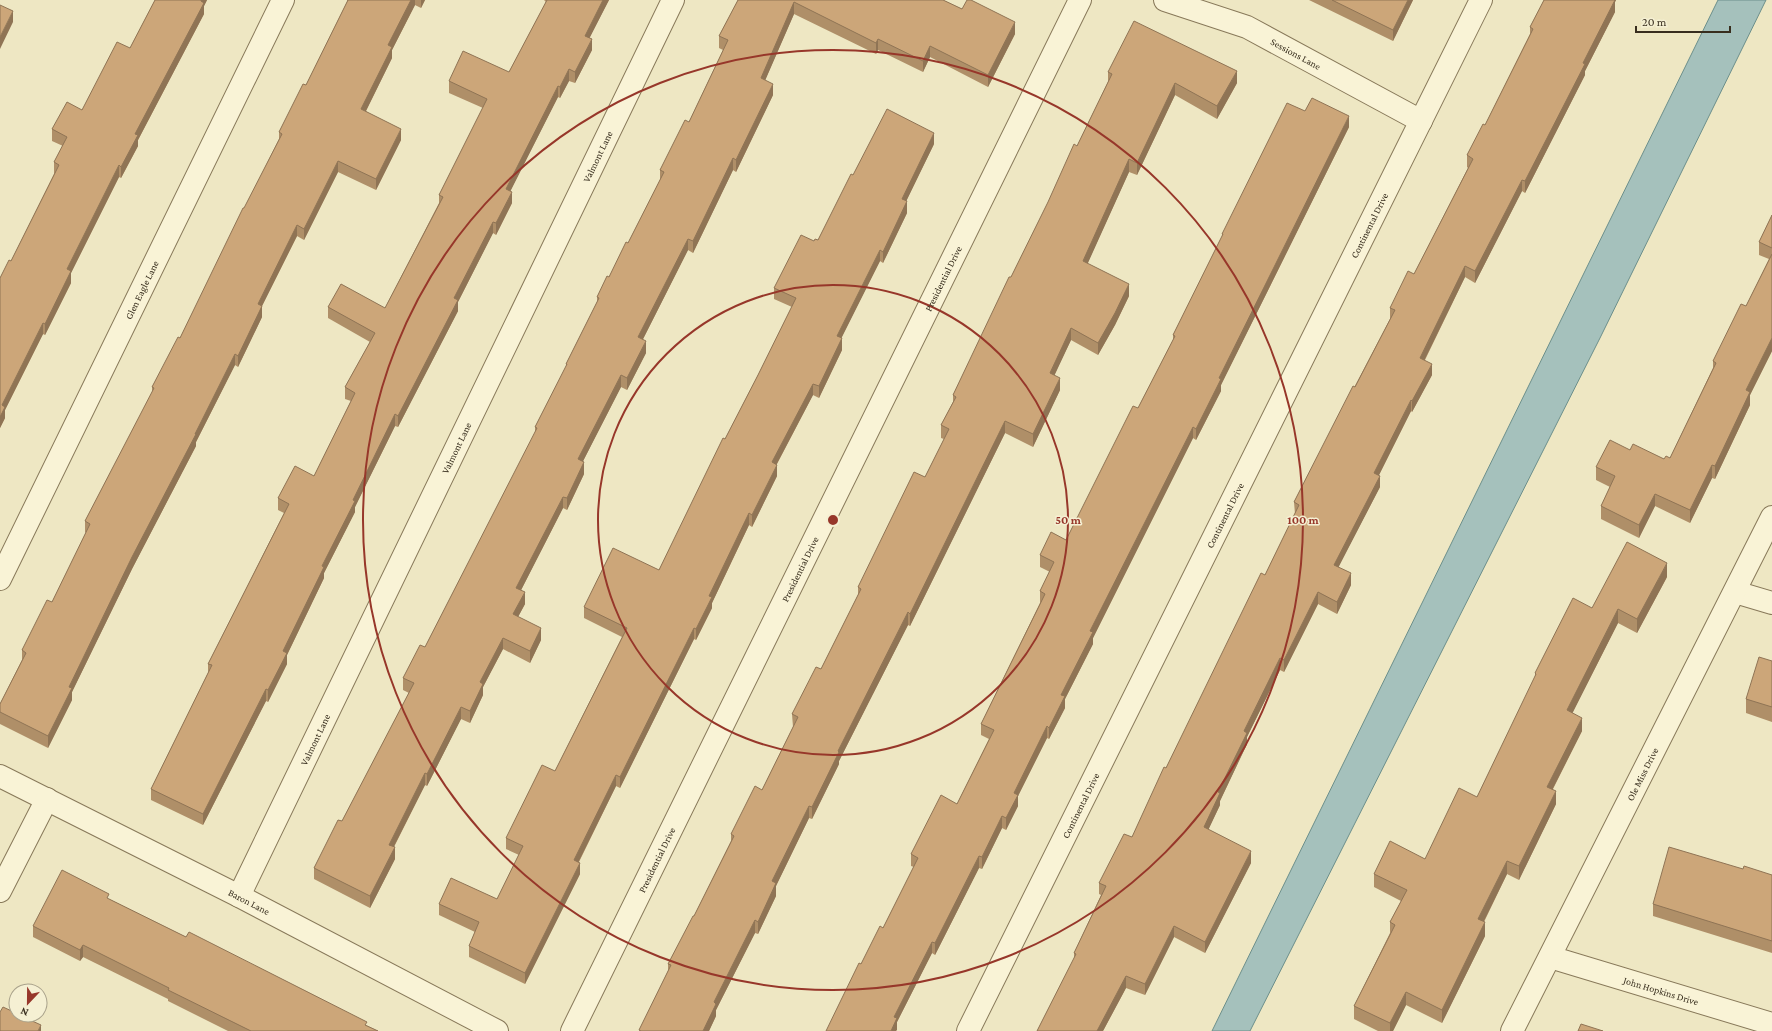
<svg xmlns="http://www.w3.org/2000/svg" width="1772" height="1031" viewBox="0 0 1772 1031" font-family="'Crimson Pro',serif">
<rect width="100%" height="100%" fill="#eee7c3"/>
<path fill="#a5c1bc" stroke="#6c8f8b" d="M1718,0H1766L1600,338L1250,1031H1212Z"/>
<g fill="none" stroke-linecap="round" stroke-linejoin="round">
<defs>
<g id="minor">
<path id="s1" d="M1165,0L1247,27L1421,121"/>
<path id="s2" d="M0,579L283,0"/>
<path d="M1735,592L1772,603"/>
<path id="s3" d="M0,776L239,896L497,1031"/>
<path d="M0,891L47,799"/>
<path id="s4" d="M239,896L673,0"/>
<path id="s5" d="M1550,957L1772,1024"/>
<path id="s6" d="M572,1031L1080,0"/>
<path id="s7" d="M968,1031L1481,0"/>
<path id="s8" d="M1512,1031L1772,517"/>
</g>
</defs>
<use href="#minor" stroke="#88795a" stroke-width="24"/>
<use href="#minor" stroke="#f9f3d6" stroke-width="22"/>
</g>
<path fill="#af8f68" d="M155,0H207L204,6V14L138,140V146L121,178L119,177L71,273V283L45,335L43,334L5,410V418L0,428V278L11,261L54,174V162L63,146L52,141V129L82,110L130,48Z
M347,0H425L421,8L415,5L392,50V58L366,111L401,140L376,190L338,172L304,240L297,236L262,306V317L238,367L235,365L196,442V446L132,569L72,692V700L48,748L0,724V704L22,660V650L52,602L86,533L85,532V521L152,393V387L180,338L279,139V132L306,85L347,2Z
M544,0H609L589,38L592,50L575,83L569,81L560,98L558,97L510,191L512,203L496,235L493,233L458,302V311L398,427L395,426L355,507V512L324,573V578L287,655V664L268,702L266,701L203,825L151,800V789L208,673V664L284,513L278,510V498L314,476L351,401L345,399V387L370,342L328,318V307L385,308L439,203V195L483,108L449,93V81L509,72L546,2Z
M738,0H943L1015,34L988,87L930,57L923,72L878,50L876,54L794,14L765,80L773,95L736,172L733,170L693,253L688,250L643,339L646,353L627,390L621,387L583,461L584,474L567,510L563,508L521,590L525,604L518,617L541,640L530,663L503,649L483,687V695L470,723L461,719L427,786L425,785L394,847L395,859L370,908L314,879V868L342,821L409,693L403,690V678L425,647L535,434V427L566,367V364L597,302V297L609,277L628,243L660,180V170L689,122L723,50L719,48V36Z
M1309,0H1413L1393,41Z
M1544,0H1616L1615,2V12L1585,71V75L1525,193L1522,191L1475,283L1465,277L1425,360L1432,375L1412,412L1411,411L1379,475L1380,487L1338,567L1351,585L1337,614L1318,604L1284,672L1280,670L1247,737V744L1220,801V805L1208,830L1251,863L1205,953L1174,937L1145,995L1126,988L1103,1031H1037L1074,959V953L1101,895L1099,894V883L1132,837L1166,768L1265,575L1295,514L1294,502L1390,319V308L1414,274L1468,168L1467,167V155L1485,125L1530,34V27Z
M1108,72L1237,83L1217,119L1175,95L1137,175L1129,172L1087,264L1129,296L1115,325L1098,355L1071,340L1054,375L1060,390L1033,447L1005,433L910,626L908,625L839,761V764L812,819L809,818L776,886V896L758,934L755,933L716,1010V1016L709,1031H639L668,971V964L694,916L731,841V834L762,790L793,727L792,714L821,669L858,595V587L925,477L944,439L941,438V425L953,402V395L1011,277L1077,146L1108,82Z
M1305,111L1349,127L1221,385V391L1196,440L1193,438L1093,638V644L1065,699V708L1049,739L1047,738L1018,796V806L1006,830L1002,828L982,869L979,868L935,955L932,953L897,1022V1030L861,964L883,928L914,867L911,866V854L957,804L989,739L981,735V724L1040,603V591L1050,572L1040,567V555L1066,540L1138,408L1173,340V335L1222,237V234Z
M934,144L906,201L907,213L883,263L880,261L841,338L842,350L819,398L813,395L777,464V476L752,527L749,525L712,603V608L696,640L694,639L620,788L616,786L579,862L580,874L525,984L469,957V946L475,932L439,915V904L497,899L519,855L506,849V838L555,771L622,637L584,618V607L659,570L725,439L758,375L792,307L774,299V288L814,241L818,240L853,175Z
M1772,215V351L1750,395V405L1715,479L1712,478L1690,523L1655,506L1639,538L1601,519V506L1610,487L1596,480V467L1630,450L1664,459L1670,458L1713,368V361L1746,306L1769,259L1759,255V242Z
M1667,577L1637,633L1618,623L1572,713L1582,731L1553,789L1556,804L1519,880L1507,874L1484,922L1485,936L1442,1023L1406,1005L1393,1031H1378L1354,1019V1006L1390,933V922L1401,901L1374,887V874L1425,859L1477,797L1535,678V673L1592,608Z
M1772,661V722L1746,713V699Z
M1743,869L1772,875V953L1653,916V904Z
M109,899L186,937L378,1031H228L168,1001V999L83,957L80,961L33,937V926Z"/>
<path fill="#8f7455" d="M201,0H207L204,6V14L138,140V146L121,178V167L135,134Z
M411,0H415V5L392,50V58L361,121V109L388,45Z
M421,0H425L421,8Z
M603,0H609L585,47V36Z
M1408,0H1413L1393,41V30Z
M1611,0H1616L1615,2V12L1585,71V75L1525,193V181L1583,63Z
M794,2V14L761,90V78Z
M13,11V22L0,49V37Z
M1015,22V34L988,87V75Z
M592,39V50L575,83V72Z
M878,39V50L876,54V43Z
M930,46V57L923,72V61Z
M569,69V81L560,98V87Z
M1237,71V83L1217,119V106Z
M1175,83V95L1137,175V163Z
M773,84V95L736,172V160Z
M558,86V97L506,200V189Z
M1349,116V127L1221,385V391L1196,440V429L1219,378Z
M401,129V140L376,190V179Z
M934,133V144L902,210V199Z
M733,158V170L693,253V241Z
M1129,159V172L1083,274V261Z
M338,161V172L304,240V229Z
M119,165V177L71,273V283L45,335V324L67,269Z
M1522,180V191L1475,283V271Z
M512,192V203L496,235V223Z
M907,201V213L883,263V252Z
M493,222V233L458,302V311L398,427V416L454,298Z
M297,225V236L262,306V317L238,367V356L258,304Z
M688,239V250L638,349V337Z
M880,250V261L837,347V336Z
M1465,266V277L1420,369V358Z
M1129,284V296L1115,325L1098,355V343Z
M43,323V334L5,410V418L0,428V417L2,405Z
M1071,328V340L1050,385V373Z
M842,338V350L819,398V386Z
M1772,338V351L1750,395V405L1715,479V466L1746,390Z
M646,341V353L627,390V378Z
M235,354V365L196,442V446L132,569L72,692V700L48,748V736L69,687L132,557Z
M1432,364V375L1412,412V401Z
M621,375V387L578,471V459Z
M1060,378V390L1033,447V434Z
M813,384V395L772,473V462Z
M1411,400V411L1374,485V473Z
M395,414V426L355,507V512L324,573V578L287,655V664L268,702V690L283,651L353,500Z
M1005,421V433L910,626V614Z
M1193,427V438L1093,638V644L1065,699V708L1049,739V728L1061,695L1090,631Z
M584,462V474L567,510V498Z
M777,465V476L752,527V515Z
M1712,465V478L1690,523V510Z
M1380,476V487L1334,576V565Z
M1655,494V506L1639,538V525Z
M563,497V508L516,600V588Z
M749,513V525L712,603V608L696,640V629L709,596Z
M1667,563V577L1637,633V619Z
M1351,573V585L1337,614V602Z
M525,592V604L513,626V614Z
M1318,592V604L1284,672V660Z
M1618,609V623L1567,724V710Z
M908,612V625L839,761V764L812,819V807L838,751Z
M541,628V640L530,663V651Z
M694,628V639L620,788V777Z
M503,638V649L483,687V695L470,723V711L480,682Z
M1280,658V670L1247,737V744L1220,801V805L1204,839V827L1218,792L1244,731Z
M266,689V701L203,825V814Z
M461,707V719L427,786V774Z
M1582,718V731L1547,800V787Z
M1047,726V738L1018,796V806L1006,830V818L1014,793Z
M425,773V785L389,856V845Z
M616,775V786L574,871V860Z
M1556,791V804L1519,880V866Z
M809,806V818L776,886V896L758,934V922L772,881Z
M1002,816V828L982,869V857Z
M395,847V859L370,908V896Z
M1251,851V863L1205,953V942Z
M979,856V868L935,955V943Z
M1507,861V874L1478,933V919Z
M580,863V874L525,984V973Z
M755,920V933L716,1010V1016L709,1031H703L714,1002Z
M1485,922V936L1442,1023V1010Z
M1174,926V937L1145,995V984Z
M932,942V953L897,1022V1030L896,1031H891L894,1017Z
M83,945V957L80,961V950Z
M1126,976V988L1103,1031H1097Z
M1406,992V1005L1393,1031H1390V1023Z
M41,1025V1031H38Z"/>
<path fill="#cca679" stroke="#8f7455" d="M155,0H201V1L204,3L135,134L138,135L121,167L119,165L67,269L71,271L45,324L43,323L2,405L5,407L0,417V278L9,260L11,261L59,165L54,162L67,137L52,129L67,102L82,110L117,42L130,48Z
M348,0H411L388,45L392,47L361,109L401,129L376,179L338,161L304,229L297,225L258,304L262,306L238,356L235,354L195,434H196L132,557L69,687L72,688L48,736L0,712V704L26,653L22,650L47,600L52,602L90,524L85,521L154,388L152,387L178,337L180,338L243,208H244L282,134L279,132L303,84L306,85Z
M547,0H603L585,36L592,39L575,72L569,69L560,87L558,86L506,189L512,192L496,223L493,222L454,298L458,300L398,416L395,414L353,500L355,501L322,566L324,567L283,651L287,653L268,690L266,689L203,814L151,789L212,665L208,664L289,504L278,498L295,466L314,476L355,393L345,387L375,333L328,307L341,284L385,308L443,197L439,195L487,99L449,81L463,51L509,72Z
M738,0H943L962,9L967,0H971L1015,22L988,75L930,46L923,61L878,39L876,43L794,2L761,78L773,84L736,160L733,158L693,241L688,239L638,337L646,341L627,378L621,375L578,459L584,462L567,498L563,497L516,588L525,592L513,614L541,628L530,651L503,638L480,682L483,684L470,711L461,707L427,774L425,773L389,845L395,847L370,896L314,868L338,820L342,821L414,683L403,678L420,645L425,647L537,428L535,427L567,364H566L599,298L597,297L607,276L609,277L626,242L628,243L664,172L660,170L685,120L689,122L728,40L719,36Z
M1332,0H1408L1393,30Z
M1544,0H1615L1583,63L1585,64L1525,181L1522,180L1475,271L1465,266L1420,358L1432,364L1412,401L1411,400L1374,473L1380,476L1334,565L1351,573L1337,602L1318,592L1284,660L1280,658L1244,731L1247,733L1218,792L1220,793L1204,827L1251,851L1205,942L1174,926L1145,984L1126,976L1097,1031H1037L1076,954L1074,953L1106,886L1099,883L1124,834L1132,837L1164,767L1166,768L1261,573L1265,575L1299,505L1294,502L1353,386L1355,387L1395,310L1390,308L1408,271L1414,274L1473,159L1467,155L1483,124L1485,125L1533,29L1530,27Z
M0,5L13,11L0,37Z
M1134,21L1237,71L1217,106L1175,83L1137,163L1129,159L1083,261L1129,284L1115,313L1098,343L1071,328L1050,373L1060,378L1033,434L1005,421L910,614L908,612L838,751L839,752L812,807L809,806L772,881L776,883L758,922L755,920L714,1002L716,1004L703,1031H641L639,1030L671,965L668,964L693,916H694L734,836L731,834L755,786L762,790L798,717L792,714L816,667L821,669L861,589L858,587L914,472L925,477L949,429L941,425L956,397L953,395L1009,277H1011L1048,202L1074,144L1077,146L1112,74L1108,72Z
M1312,98L1349,116L1219,378L1221,379L1196,429L1193,427L1090,631L1093,632L1061,695L1065,696L1049,728L1047,726L1014,793L1018,795L1006,818L1002,816L982,857L979,856L935,943L932,942L894,1017L897,1018L891,1031H826L859,963L861,964L880,926L883,928L918,858L911,854L941,795L957,804L994,730L981,724L1045,594L1040,591L1054,562L1040,555L1051,532L1066,540L1133,406L1138,408L1175,336L1173,335L1223,234H1222L1287,103L1305,111Z
M887,109L934,133L902,199L907,201L883,252L880,250L837,336L842,338L819,386L813,384L772,462L777,465L752,515L749,513L709,596L712,597L696,629L694,628L620,777L616,775L574,860L580,863L525,973L469,946L479,922L439,904L451,878L497,899L523,846L506,838L542,765L555,771L627,628L584,607L613,548L659,570L723,438L725,439L758,375L796,298L774,288L801,235L814,241L815,239L818,240L851,174L853,175Z
M1772,215V248L1759,242Z
M1772,254V338L1746,390L1750,392L1715,466L1712,465L1690,510L1655,494L1639,525L1601,506L1615,476L1596,467L1610,440L1630,450L1633,444L1664,459L1666,456L1670,458L1716,363L1713,361L1741,304L1746,306Z
M1627,542L1667,563L1637,619L1618,609L1567,710L1582,718L1547,787L1556,791L1519,866L1507,861L1478,919L1485,922L1442,1010L1406,992L1390,1023L1354,1006L1395,925L1390,922L1407,890L1374,874L1390,841L1425,859L1459,788L1477,797L1536,674L1535,673L1573,598L1592,608Z
M1759,657L1772,661V707L1746,699Z
M1669,847L1743,869L1744,866L1772,875V941L1653,904Z
M62,870L109,894L107,898L186,937L189,932L367,1022L365,1025L378,1031H251L168,990L169,988L83,945L80,950L33,926Z
M3,1007L16,1013V1015H19L41,1025L38,1031H0V1012Z
M1581,1024L1603,1031H1578Z"/>
<g fill="none" stroke="#97372a" stroke-width="2">
<circle cx="833" cy="520" r="235"/>
<circle cx="833" cy="520" r="470"/>
</g>
<g text-anchor="middle" stroke-width="3" stroke-linejoin="round" paint-order="stroke">
<g font-size="10" fill="#382e1e" stroke="#f5f0d3">
<text dy="4" stroke="none"><textPath href="#s1" startOffset="142">Sessions Lane</textPath></text>
<text dy="4" stroke="none"><textPath href="#s4" startOffset="822">Valmont Lane</textPath></text>
<text dy="4" stroke="none"><textPath href="#s7" startOffset="900">Continental Drive</textPath></text>
<text dy="4" stroke="none"><textPath href="#s6" startOffset="839">Presidential Drive</textPath></text>
<text dy="4" stroke="none"><textPath href="#s2" startOffset="322">Glen Eagle Lane</textPath></text>
<text dy="4" stroke="none"><textPath href="#s4" startOffset="498">Valmont Lane</textPath></text>
<text dy="4" stroke="none"><textPath href="#s7" startOffset="576">Continental Drive</textPath></text>
<text dy="4" stroke="none"><textPath href="#s6" startOffset="515">Presidential Drive</textPath></text>
<text dy="4" stroke="none"><textPath href="#s4" startOffset="174">Valmont Lane</textPath></text>
<text dy="4" stroke="none"><textPath href="#s8" startOffset="288">Ole Miss Drive</textPath></text>
<text dy="4" stroke="none"><textPath href="#s7" startOffset="252">Continental Drive</textPath></text>
<text dy="4" stroke="none"><textPath href="#s6" startOffset="191">Presidential Drive</textPath></text>
<text dy="4" stroke="none"><textPath href="#s3" startOffset="279">Baron Lane</textPath></text>
<text dy="4" stroke="none"><textPath href="#s5" startOffset="116">John Hopkins Drive</textPath></text>
</g>
</g>
<circle cx="833" cy="520" r="6" fill="#97372a" stroke="#f5f0d3" stroke-width="2"/>
<g font-size="12" text-anchor="middle" font-weight="bold" fill="#97372a" stroke="#f5f0d3" stroke-width="3" stroke-linejoin="round" paint-order="stroke">
<text x="1068" y="524">50 m</text>
<text x="1303" y="524">100 m</text>
</g>
<g transform="translate(28 1003) rotate(202)"><circle r="19" fill="#f5f0d3" stroke="#a9a28b"/>
<path d="M0-3L7 15L0 10L-7 15Z" fill="#97372a"/>
<text y="-6" font-size="11" font-weight="bold" text-anchor="middle" fill="#382e1e">N</text>
</g>
<path d="M1636 26v6h94v-6" fill="none" stroke="#382e1e" stroke-width="2"/>
<text x="1642" y="26" font-size="12" fill="#382e1e" stroke="#f5f0d3" stroke-width="3" paint-order="stroke">20 m</text>
</svg>
